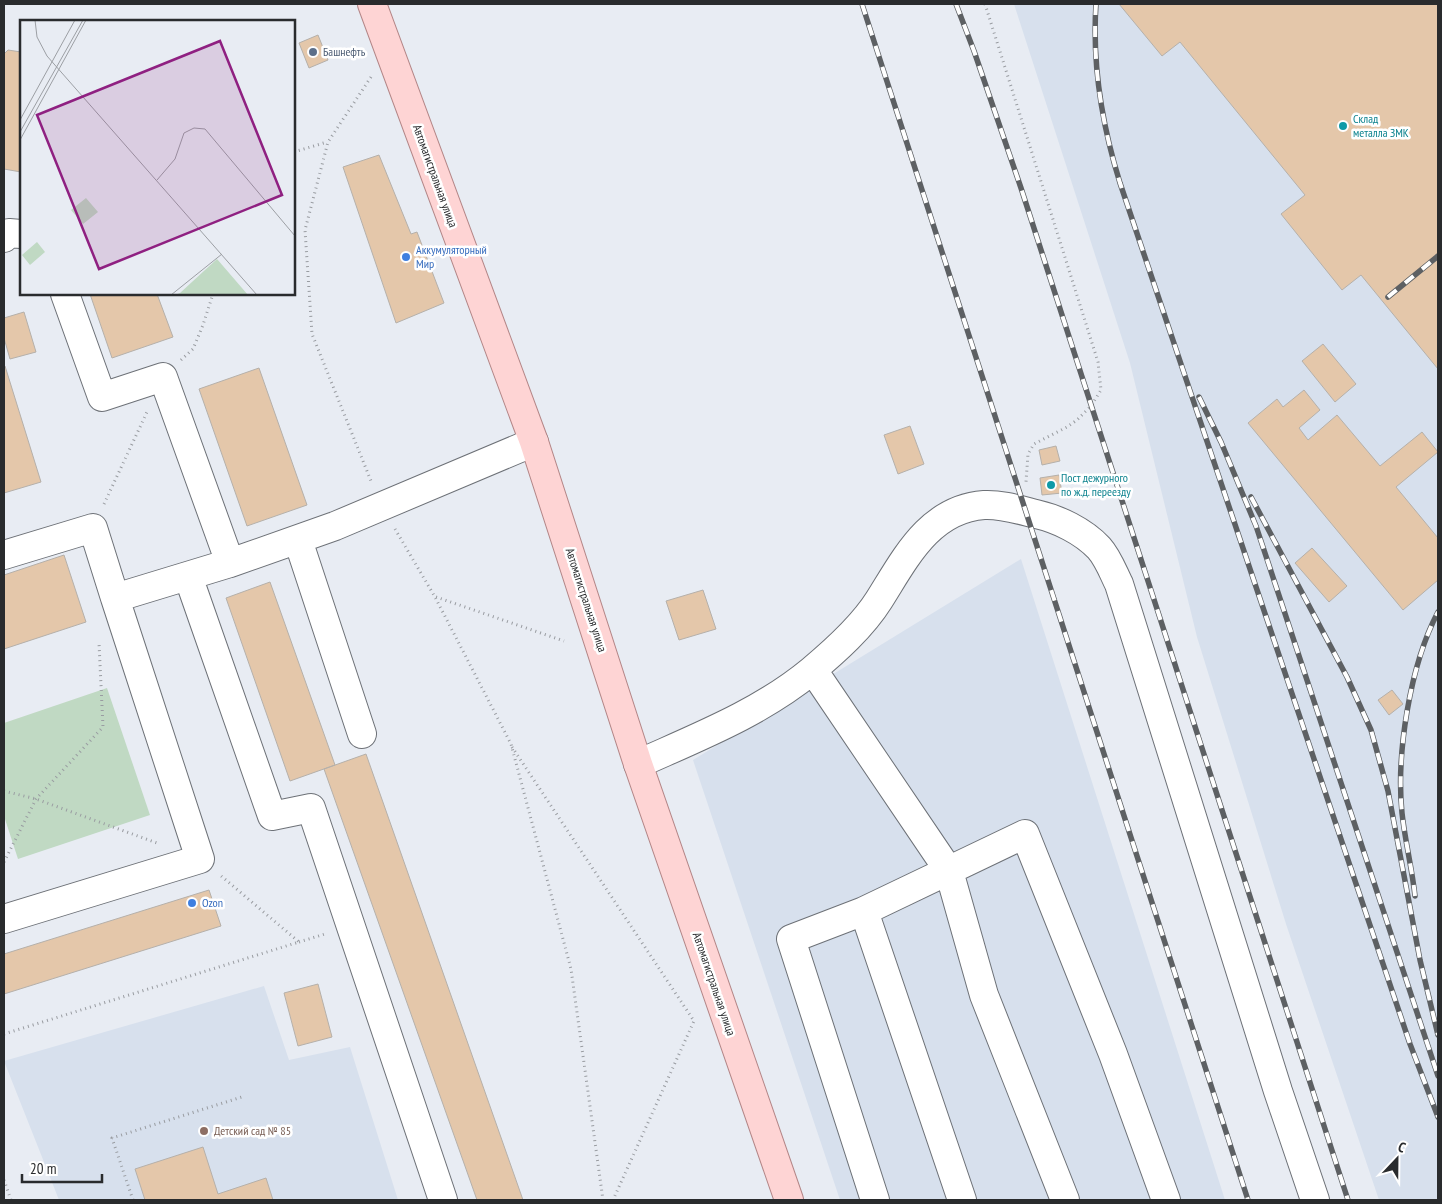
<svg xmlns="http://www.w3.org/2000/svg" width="1442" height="1204" viewBox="0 0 1442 1204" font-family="'PT Sans Narrow',sans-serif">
<rect width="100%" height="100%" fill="#e8ecf3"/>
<path fill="#d7e0ed" d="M1014,4H1438V1200H1379L1286,924L1197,637L1130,363Z
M1021,559L1225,1200H840L693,760Z
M264,986L289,1060L350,1047L398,1200H59L4,1061Z"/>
<path fill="#c0d9c3" d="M107,688L150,815L18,859L4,816V723Z"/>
<path fill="#e4c7aa" stroke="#b5b0aa" d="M1119,4H1438V369L1361,275L1342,290L1281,214L1305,195L1180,42L1162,56Z
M318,35L328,60L309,68L299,43Z
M8,50L21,52V172L4,169V54Z
M379,155L411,234L417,232L444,303L396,323L343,167Z
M90,294H157L173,337L112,358Z
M24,312L36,352L10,359L4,338V318Z
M1323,344L1356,384L1335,402L1302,361Z
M5,366L41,482L4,493V367Z
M259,368L307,505L247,526L199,389Z
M1304,390L1320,410L1299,428L1308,440L1337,415L1380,466L1422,432L1438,452L1396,487L1438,538V580L1403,610L1248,423L1277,399L1283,407Z
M910,426L924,464L898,474L884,435Z
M1056,446L1060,461L1042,465L1039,450Z
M1059,475L1062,493L1042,495L1040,478Z
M1312,548L1347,586L1329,602L1295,563Z
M64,555L86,622L4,649V575Z
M270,582L335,765L290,781L226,598Z
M703,590L716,629L679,640L666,601Z
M1392,690L1403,704L1389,715L1378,700Z
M366,754L523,1200H477L324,769Z
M209,890L221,926L4,994V954Z
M318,984L332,1037L298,1046L284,993Z
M203,1147L218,1194L266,1178L273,1200H145L135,1169Z"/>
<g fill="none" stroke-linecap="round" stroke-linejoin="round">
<defs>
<path id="minor" d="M4,238L9,233L21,234
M65,294L102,397L163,377L230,563L335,526L534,442
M298,540L362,734
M4,555L93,528L115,598
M188,576L272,816L311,808L443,1200
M813,670L949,871L984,995L1065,1200
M638,764C698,737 760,713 811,671C835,651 862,627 879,600C905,559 929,509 984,505C1001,504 1020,510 1036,514C1058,519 1083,531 1099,548C1108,558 1113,572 1119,584L1278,1091L1315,1200
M864,911L791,939L875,1200
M4,919L200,859L115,598L230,563
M962,1200L864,911L1025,834L1113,1054L1166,1200"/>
<path id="major" d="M372,4L534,442L638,764L789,1200"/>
</defs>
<use href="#minor" stroke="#6d7177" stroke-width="30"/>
<use href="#major" stroke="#b38687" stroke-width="30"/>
<path stroke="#999ca1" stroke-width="3" stroke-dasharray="1 4" stroke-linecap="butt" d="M985,4L1098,362L1101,390L1091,406L1077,420L1067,427L1034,444L1028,454L1026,482
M371,77L328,142L305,230L312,334L371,481
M294,152L327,142
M181,360L193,349L203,325L213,294
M104,504L147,412
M395,529L435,597L511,744L571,969L603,1200
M436,597L564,641
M512,747L694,1021L613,1200
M4,791L36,799L157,843
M4,862L36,799L103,727L99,643
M299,942L325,934
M4,1034L299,942L220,875
M4,1180L11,1200
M133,1200L112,1138L245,1096"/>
<use href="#minor" stroke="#fff" stroke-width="28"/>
<use href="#major" stroke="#fed4d4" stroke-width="28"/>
<defs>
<path id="rail" d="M862,4L1248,1200
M956,4L974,51L1021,188L1348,1200
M1096,4C1092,65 1102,125 1120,183L1410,1044L1438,1117
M1388,297L1438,256
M1199,397L1221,442L1256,526L1438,1076
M1251,497L1347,677L1371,730L1388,791L1420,960L1438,1035
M1415,896C1412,868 1405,841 1402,813C1396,754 1410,665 1438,612"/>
</defs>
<use href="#rail" stroke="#5d6063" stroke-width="5.5"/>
<use href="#rail" stroke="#fff" stroke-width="4" stroke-dasharray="11" stroke-linecap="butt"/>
</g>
<circle fill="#5c6f8a" stroke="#fff" stroke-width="2" cx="313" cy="52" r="5"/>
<g fill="#0f9aa8" stroke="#fff" stroke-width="2">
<circle cx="1343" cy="126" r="5"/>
<circle cx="1051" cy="485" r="5"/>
</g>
<g fill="#3f7fe0" stroke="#fff" stroke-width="2">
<circle cx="406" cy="257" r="5"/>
<circle cx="192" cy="903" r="5"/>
</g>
<circle fill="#8d6e63" stroke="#fff" stroke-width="2" cx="204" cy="1131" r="5"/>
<g text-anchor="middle" stroke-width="5" stroke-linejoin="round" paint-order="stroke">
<g font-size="12" fill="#4e5e75" stroke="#fff" text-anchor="start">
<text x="323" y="56">Башнефть</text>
</g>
<g font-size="12" fill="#0d838f" stroke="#fff" text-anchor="start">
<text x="1353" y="123">Склад<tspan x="1353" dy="14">металла ЗМК</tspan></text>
<text x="1061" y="482">Пост дежурного<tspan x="1061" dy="14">по ж.д. переезду</tspan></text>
</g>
<g font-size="12" fill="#292b2d" stroke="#fff">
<text transform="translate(435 176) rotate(70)" y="4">Автомагистральная улица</text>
<text transform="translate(586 600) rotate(72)" y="4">Автомагистральная улица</text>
<text transform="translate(714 984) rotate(71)" y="4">Автомагистральная улица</text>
</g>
<g font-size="12" fill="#366cbe" stroke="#fff" text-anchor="start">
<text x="416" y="254">Аккумуляторный<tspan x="416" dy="14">Мир</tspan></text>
<text x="202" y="907">Ozon</text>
</g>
<g font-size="12" fill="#785e54" stroke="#fff" text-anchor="start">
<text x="214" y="1135">Детский сад № 85</text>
</g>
</g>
<g transform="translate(20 20)">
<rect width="275" height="275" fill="#e8ecf3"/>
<path d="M66,178L78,192L63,204L51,190ZM17,222L25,232L10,245L2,235ZM197,239L228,275H155L160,273Z" fill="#c0d9c3"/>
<path fill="none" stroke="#9c9fa4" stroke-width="1" d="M15,0L17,17L27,36L237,275M0,100L55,0M0,112L63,0M0,120L66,0M137,160L155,139L164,113L174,108L185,109L275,216M151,275L202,234"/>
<path fill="#8f2081" fill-opacity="0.15" stroke="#8f2081" stroke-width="2.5" d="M200,21L262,175L79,249L17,95Z"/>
<rect width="275" height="275" fill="none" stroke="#292b2d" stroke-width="2.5"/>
</g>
<rect width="1442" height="1204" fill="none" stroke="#292b2d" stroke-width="10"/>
<g transform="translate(1397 1159) rotate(22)" stroke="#ffffff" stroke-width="4" paint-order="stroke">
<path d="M0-4L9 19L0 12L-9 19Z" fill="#292b2d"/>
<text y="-8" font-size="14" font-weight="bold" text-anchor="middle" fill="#292b2d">С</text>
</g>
<path d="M22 1174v8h80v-8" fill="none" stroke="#292b2d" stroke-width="2.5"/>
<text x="30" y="1174" font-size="15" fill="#292b2d" stroke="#ffffff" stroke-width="4" paint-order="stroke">20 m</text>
</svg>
